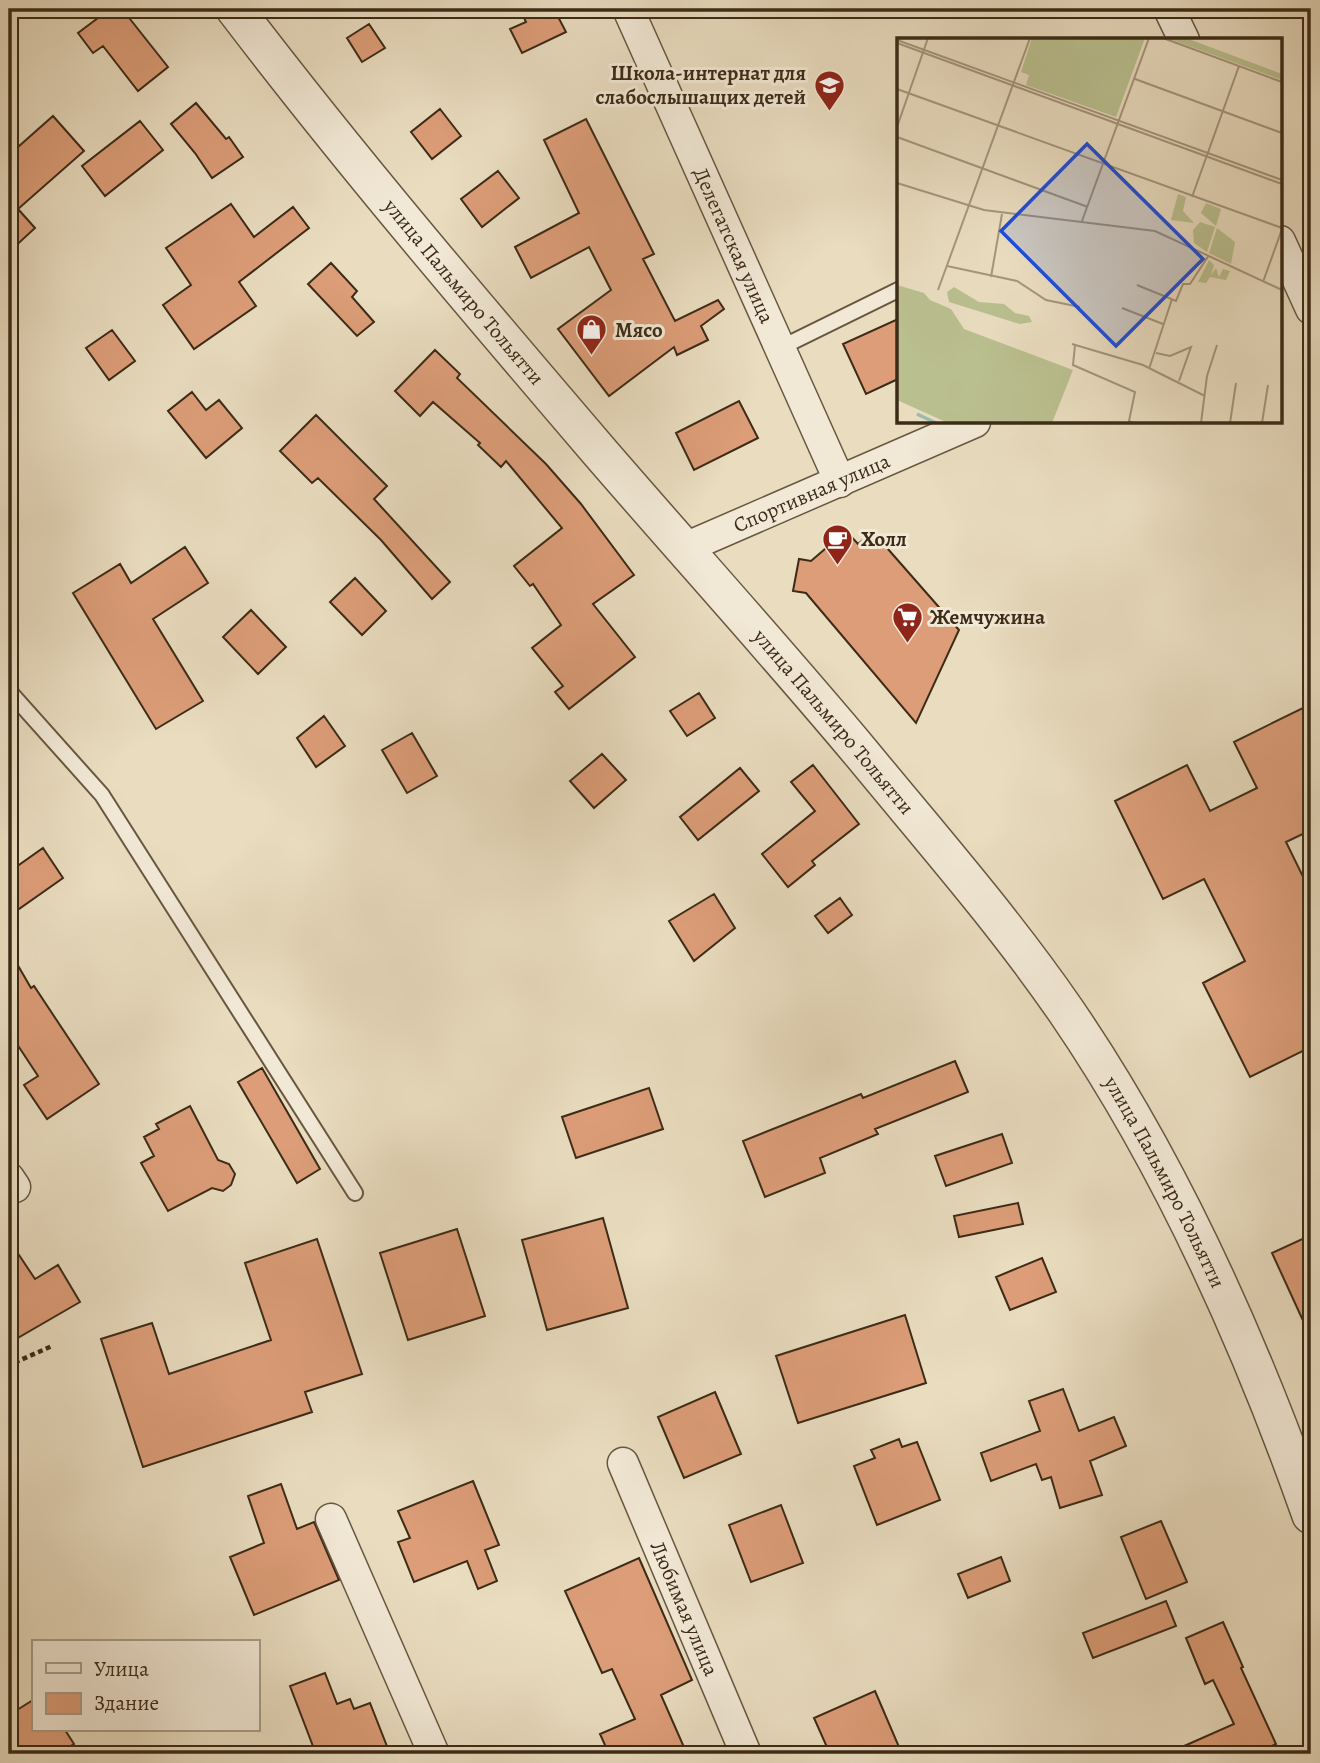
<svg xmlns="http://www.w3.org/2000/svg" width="1320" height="1763" viewBox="0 0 1320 1763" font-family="Alegreya,serif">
<rect width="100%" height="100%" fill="#e9dcbf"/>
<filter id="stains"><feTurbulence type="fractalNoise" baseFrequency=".00286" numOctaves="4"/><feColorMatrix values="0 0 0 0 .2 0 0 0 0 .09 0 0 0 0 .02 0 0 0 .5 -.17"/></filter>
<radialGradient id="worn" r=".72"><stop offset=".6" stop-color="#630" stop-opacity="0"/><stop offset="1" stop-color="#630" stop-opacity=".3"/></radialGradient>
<path fill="#dc9d78" stroke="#3c2b17" stroke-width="2" d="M110,9H122L168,67L138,91L103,46L93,53L78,33Z
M520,9H554L566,32L522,53L510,29L526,22Z
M369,24L385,48L362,62L347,38Z
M196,103L226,139L229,137L243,157L212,178L195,153L171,124Z
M440,109L461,136L432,159L411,132Z
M53,116L84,151L18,209L35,228L9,252V155Z
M586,119L654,254L643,259L675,321L718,300L724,309L701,326L708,340L677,355L674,347L609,396L558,329L611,290L589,247L531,278L515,247L579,213L544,140Z
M140,121L163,150L105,196L82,166Z
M498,171L519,198L482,227L461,199Z
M231,204L254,237L293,207L309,228L239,282L256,306L194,349L163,305L191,285L166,248Z
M331,263L357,291L352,297L374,322L357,336L308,284Z
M898,319V379L866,394L843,344Z
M112,330L135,361L109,380L86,348Z
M435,350L460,374L457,378L546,464L581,504L634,575L593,604L635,657L569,709L555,692L563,686L532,648L561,625L533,584L530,586L514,566L562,528L506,461L501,467L478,445L480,443L433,402L420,416L395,391Z
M192,392L206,410L219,400L242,428L206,458L168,411Z
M739,401L758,438L694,470L676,433Z
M316,415L387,486L374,499L450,582L432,599L381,540L318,478L312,483L280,451Z
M846,531L858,544L873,532L959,630L916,723L806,593L793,591L799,559L811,561Z
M185,547L208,583L153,619L203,701L156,729L73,593L120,564L131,583Z
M355,578L386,611L362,635L330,602Z
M251,610L286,647L258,674L223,637Z
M699,693L715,718L687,736L670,711Z
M1311,704V830L1286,842L1311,893V1047L1250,1077L1203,983L1245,961L1204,879L1163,899L1115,801L1187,765L1210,811L1257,788L1234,742Z
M324,716L345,746L316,767L297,738Z
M412,733L437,776L407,793L382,750Z
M602,754L626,780L594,808L570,781Z
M813,765L859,824L812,861L815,865L788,887L762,854L815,811L791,782Z
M740,768L759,791L698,840L680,817Z
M43,848L63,878L9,916V872Z
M714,894L735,928L694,961L669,921Z
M840,898L852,915L828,933L815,916Z
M9,950L31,988L34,986L99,1084L47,1119L24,1085L38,1076L9,1032Z
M955,1061L968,1092L875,1129L878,1134L820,1158L825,1173L765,1197L743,1141L861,1094L863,1098Z
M262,1068L320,1169L297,1183L238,1082Z
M649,1088L663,1129L576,1158L562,1117Z
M190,1106L218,1160L229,1164L235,1174L231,1185L223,1191L212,1188L168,1211L141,1163L154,1156L144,1137L159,1129L156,1124Z
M1002,1134L1012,1163L946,1186L935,1156Z
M1018,1203L1023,1224L959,1237L954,1216Z
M603,1218L628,1308L547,1330L522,1240Z
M457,1229L485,1316L408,1340L380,1253Z
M1311,1235V1338L1272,1253Z
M317,1239L362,1374L305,1392L312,1412L143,1467L101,1339L152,1323L169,1374L271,1340L245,1263Z
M9,1240L35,1279L58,1265L80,1302L9,1343Z
M1042,1258L1056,1292L1010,1310L996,1277Z
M905,1315L926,1383L798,1423L776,1356Z
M1063,1389L1079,1431L1114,1417L1126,1446L1090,1461L1102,1495L1060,1508L1051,1477L1042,1480L1036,1464L991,1481L981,1453L1040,1431L1029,1401Z
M715,1392L741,1454L684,1478L658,1417Z
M899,1439L902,1447L917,1442L940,1500L877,1525L854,1466L875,1458L871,1450Z
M473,1481L499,1545L485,1550L497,1581L478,1589L467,1561L414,1582L398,1542L410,1538L398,1511Z
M281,1484L297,1529L314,1522L339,1580L254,1615L230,1557L264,1543L248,1496Z
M781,1505L803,1563L751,1582L729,1525Z
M1161,1521L1187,1582L1146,1599L1121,1537Z
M1001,1557L1010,1581L968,1598L958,1574Z
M639,1558L692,1680L661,1695L687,1754H609L600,1734L635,1719L612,1669L602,1673L565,1591Z
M1166,1601L1176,1626L1093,1658L1083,1633Z
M1223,1622L1243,1667L1241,1668L1276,1744L1254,1754H1166L1234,1724L1213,1680L1205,1684L1186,1638Z
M325,1673L337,1704L350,1699L354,1709L370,1703L390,1754H316L290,1686Z
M875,1691L902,1754H830L814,1718Z
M33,1700V1730H65L74,1744L57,1754H9V1715Z"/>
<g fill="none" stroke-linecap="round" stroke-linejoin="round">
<defs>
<path id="service" d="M780,348L898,290
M9,691L102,795L355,1193"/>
<g id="minor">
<path id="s1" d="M628,9L840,482"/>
<path d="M1169,9L1184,40"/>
<path d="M1280,241L1311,309"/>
<path id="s2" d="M685,548L975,422"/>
<path d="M9,1178L15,1187"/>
<path id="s3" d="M623,1463L746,1754"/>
<path d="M331,1519L434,1754"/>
</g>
<g id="tertiary">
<path id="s4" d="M235,9C350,160 474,305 598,450C686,552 776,651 862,754C931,838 1004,921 1066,1011C1170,1163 1250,1342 1311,1515"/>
</g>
</defs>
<use href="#service" stroke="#675741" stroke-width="18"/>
<use href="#minor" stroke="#675741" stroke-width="33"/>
<use href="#tertiary" stroke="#675741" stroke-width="40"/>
<path stroke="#3c2b17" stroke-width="4.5" stroke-dasharray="5 3.5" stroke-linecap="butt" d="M9,1355L16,1362L52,1346"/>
<use href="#service" stroke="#f1e8d5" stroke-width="14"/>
<use href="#minor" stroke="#f1e8d5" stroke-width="30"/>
<use href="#tertiary" stroke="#f1e8d5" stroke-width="37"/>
</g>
<defs>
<symbol id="school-pin" viewBox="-11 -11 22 30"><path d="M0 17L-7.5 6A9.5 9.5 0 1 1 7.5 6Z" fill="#8f2418" stroke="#f1e8d5"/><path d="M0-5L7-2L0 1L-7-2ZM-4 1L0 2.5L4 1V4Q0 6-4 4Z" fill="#fff"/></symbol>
<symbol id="shop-pin" viewBox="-11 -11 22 30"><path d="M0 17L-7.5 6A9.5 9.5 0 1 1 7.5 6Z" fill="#8f2418" stroke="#f1e8d5"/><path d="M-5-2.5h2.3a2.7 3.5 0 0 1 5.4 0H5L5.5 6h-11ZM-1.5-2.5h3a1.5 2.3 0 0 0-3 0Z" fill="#fff"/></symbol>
<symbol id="cafe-pin" viewBox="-11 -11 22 30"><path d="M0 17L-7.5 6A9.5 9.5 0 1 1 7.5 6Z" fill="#8f2418" stroke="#f1e8d5"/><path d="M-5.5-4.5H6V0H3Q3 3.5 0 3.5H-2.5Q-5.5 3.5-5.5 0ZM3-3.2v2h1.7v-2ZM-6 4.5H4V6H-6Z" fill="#fff"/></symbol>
<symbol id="supermarket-pin" viewBox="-11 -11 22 30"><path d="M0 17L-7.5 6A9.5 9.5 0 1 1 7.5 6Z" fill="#8f2418" stroke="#f1e8d5"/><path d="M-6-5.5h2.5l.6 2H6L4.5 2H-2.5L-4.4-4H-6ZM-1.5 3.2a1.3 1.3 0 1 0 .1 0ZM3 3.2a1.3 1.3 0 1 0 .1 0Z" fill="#fff"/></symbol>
</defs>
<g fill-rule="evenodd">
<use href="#school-pin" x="812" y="68" width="35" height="47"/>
<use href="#shop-pin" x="574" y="312" width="35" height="47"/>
<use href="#cafe-pin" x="820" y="522" width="35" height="47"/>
<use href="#supermarket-pin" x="890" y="600" width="35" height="47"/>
</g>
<g text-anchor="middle" stroke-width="6" stroke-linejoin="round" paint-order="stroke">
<g font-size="21" font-weight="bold" fill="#3c2b17" stroke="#f1e8d5" text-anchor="start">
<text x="806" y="80" text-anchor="end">Школа-интернат для<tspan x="806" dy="24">слабослышащих детей</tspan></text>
<text x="615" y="337">Мясо</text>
<text x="861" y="546">Холл</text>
<text x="930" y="624">Жемчужина</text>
</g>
<g font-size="21" fill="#3c2b17" stroke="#f1e8d5">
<text dy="7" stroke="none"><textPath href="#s1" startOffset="259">Делегатская улица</textPath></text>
<text dy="7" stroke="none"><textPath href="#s4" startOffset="364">улица Пальмиро Тольятти</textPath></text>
<text dy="7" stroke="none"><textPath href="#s2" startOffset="138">Спортивная улица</textPath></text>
<text dy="7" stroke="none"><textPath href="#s4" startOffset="931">улица Пальмиро Тольятти</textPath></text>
<text dy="7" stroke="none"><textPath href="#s4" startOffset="1500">улица Пальмиро Тольятти</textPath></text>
<text dy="7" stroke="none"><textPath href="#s3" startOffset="158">Любимая улица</textPath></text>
</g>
</g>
<g transform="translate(897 38)">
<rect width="385" height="385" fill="#e9dcbf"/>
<path d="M135,0H248L219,79L129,47L132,37L124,34ZM270,0H289L385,36V42ZM281,156L289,159L286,173L297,185L274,182ZM309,165L324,171L319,188L304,175ZM303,184L318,189L310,214L297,205L296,192ZM320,190L338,204L334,226L312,215ZM312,222L317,227L314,237L319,230L322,239L326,231L333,233L329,242L313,239L309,245L301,244ZM0,247L27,255L33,262L54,271L67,291L176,332L155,385H51L0,362ZM57,249L82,264L107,266L118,275L132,278L135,284L123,286L52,264L50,254Z" fill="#babf8f"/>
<path fill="none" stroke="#98bcae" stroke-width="3.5" d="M20,376L39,385"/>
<path fill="none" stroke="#a4957c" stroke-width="2" d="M266,0L385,44M0,2L385,142M0,5L385,146M238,41L385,95M0,51L385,190M0,89L31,0M0,99L191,169M0,145L87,172L258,193L385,252M295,159L342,28M185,183L252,0M50,228L120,243L149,262L183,269M94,239L105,176M366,244L385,191M240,247L279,263L286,246H293L312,217M41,252L133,0M225,270L266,286M175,306L246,327L308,358M178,307L176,327L238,354L232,383L237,385M259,315L273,318L294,309L282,343M252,331L275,261M304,385L310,338L320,307M333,385L339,345M365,385L371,347"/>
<path fill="#1d4ed8" fill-opacity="0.15" stroke="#1d4ed8" stroke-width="3.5" d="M190,106L306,221L219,308L104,193Z"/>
<rect width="385" height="385" fill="none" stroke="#3c2b17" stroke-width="3.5"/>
</g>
<rect width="1320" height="1763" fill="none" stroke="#e9dcbf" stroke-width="35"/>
<rect x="10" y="10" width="1299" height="1742" fill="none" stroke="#3c2b17" stroke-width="3.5"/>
<rect x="18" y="18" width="1285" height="1728" fill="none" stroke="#3c2b17" stroke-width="2"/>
<rect x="32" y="1640" width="228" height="91" fill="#f1e8d5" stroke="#a99c89" stroke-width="2"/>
<rect x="46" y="1663" width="35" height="10" fill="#f1e8d5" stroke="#a99c89" stroke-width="2"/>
<text x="94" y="1676" font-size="21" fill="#3c2b17">Улица</text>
<rect x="46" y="1693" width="35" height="21" fill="#dc9d78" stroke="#a99c89" stroke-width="2"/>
<text x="94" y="1710" font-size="21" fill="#3c2b17">Здание</text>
<rect width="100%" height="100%" filter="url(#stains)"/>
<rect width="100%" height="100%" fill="url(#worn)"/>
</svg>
